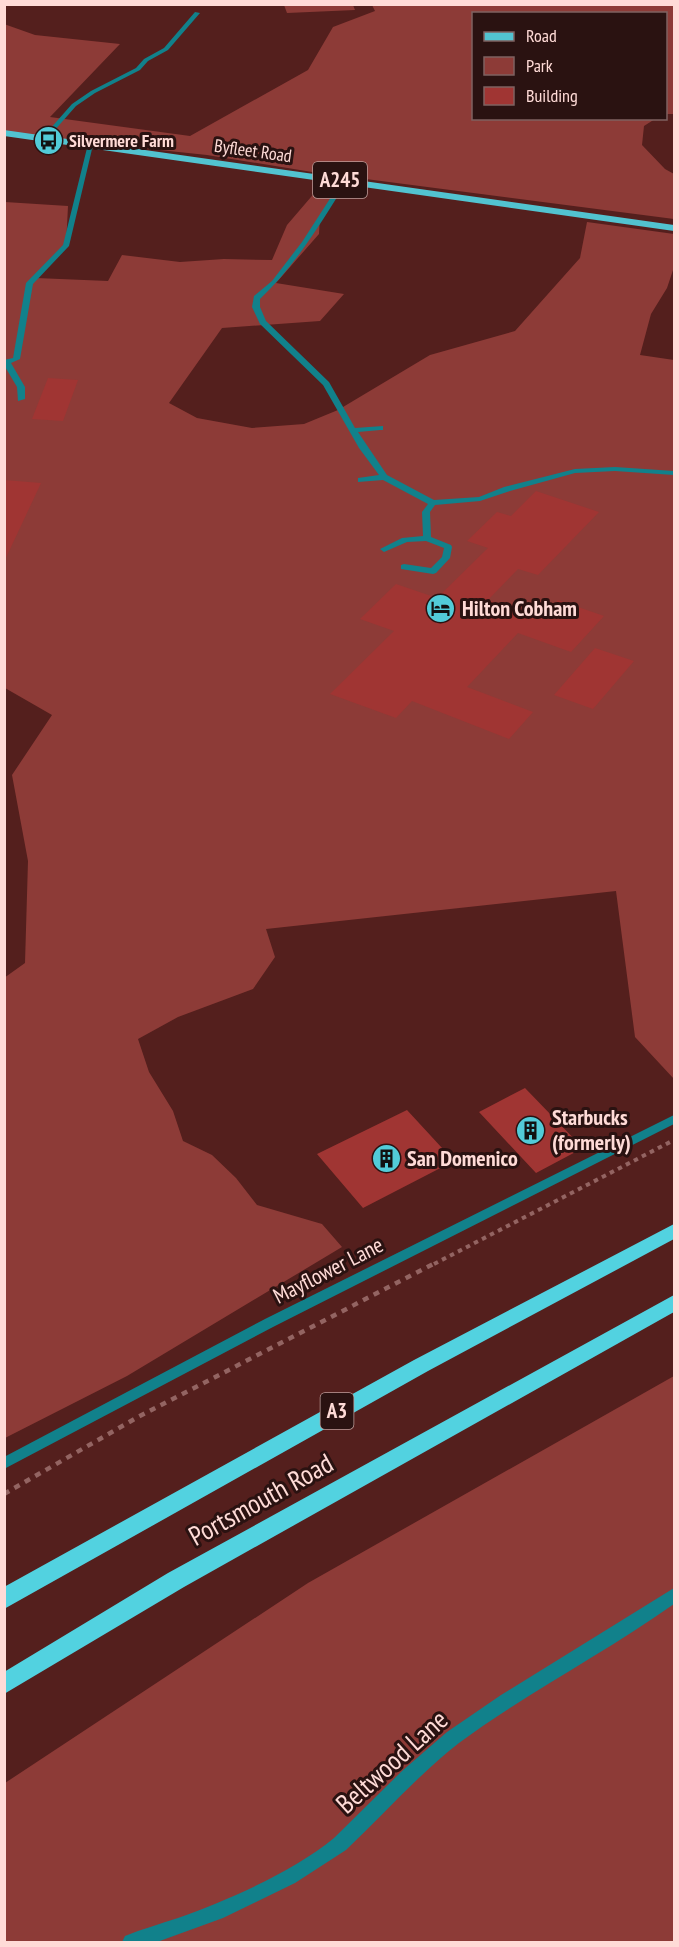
<svg xmlns="http://www.w3.org/2000/svg" width="679" height="1947" viewBox="0 0 679 1947" font-family="'PT Sans Narrow',sans-serif">
<rect width="100%" height="100%" fill="#541f1d"/>
<path fill="#8d3b37" d="M284,5H353L355,10L287,13Z
M372,5H674V114H666V14H474V118L655,119L644,126L642,145L665,169L674,174V219L312,172L207,155L8,134L5,135L4,24L35,35L120,44L50,117L190,136L308,70L333,27L375,11Z
M317,190L342,191L334,197L320,216L319,234L276,283L344,294L320,321L222,328L169,403L197,418L252,428L304,424L338,410L430,355L515,331L580,258L587,222L674,234V267L667,288L651,314L640,355L674,360V1079L635,1037L616,891L266,929L275,957L253,989L178,1017L138,1039L149,1072L173,1111L183,1141L212,1155L236,1178L257,1205L322,1224L342,1247L127,1376L5,1438L4,978L25,963L28,861L12,775L52,715L5,688V202L68,206L66,246L36,278L108,281L122,255L180,262L224,259L272,260L287,225Z
M674,1376V1942H5V1783L308,1583Z"/>
<path fill="#a03533" d="M48,378L78,380L63,421L32,419Z
M4,480L41,483L4,562Z
M536,491L599,512L538,575L518,569L488,600L540,619L558,600L604,616L571,652L518,633L467,687L533,712L509,739L412,701L396,718L330,694L394,631L360,619L396,584L437,598L488,548L467,541L497,512L511,516Z
M595,648L634,661L593,709L554,695Z
M525,1088L583,1148L536,1173L479,1112Z
M407,1110L454,1161L363,1208L317,1154Z"/>
<g fill="none" stroke-linecap="round" stroke-linejoin="round">
<path stroke="#936462" stroke-width="4" stroke-dasharray="4.5 4.5" stroke-linecap="butt" d="M434,1264L674,1140"/>
<path stroke="#936462" stroke-width="4.5" stroke-dasharray="6 6" stroke-linecap="butt" d="M4,1494L138,1417L437,1262"/>
<path fill="#11818b" fill-rule="evenodd" d="M195,12L200,13L168,50L148,61L140,70L95,93L76,106L46,140H42V138L72,104L91,91L136,68L144,59L164,48Z
M88,144L93,145L69,246L33,284L20,359L11,363L25,387V399L18,401L17,387L4,365V360L13,358L26,283L63,245Z
M342,180L347,181C321,223 296,265 260,299V307L266,321L329,382L355,428L383,426V430H380L358,432L387,475L434,500L479,497L504,487L575,469L615,467L674,471V475L615,471L575,473L510,491L480,501L435,505L430,512L431,537L451,545L452,547L450,558L436,573L433,574L401,569V565L404,564L431,568L442,557L444,548L426,541L407,542L384,552L380,549L402,538L423,536L422,512L428,504L383,480L358,482V478L379,475L359,448L323,385L260,324L252,307L254,296L272,281L302,242Z
M674,1115V1124L273,1327L4,1469V1457L265,1319Z"/>
<path fill="#11818b" fill-rule="evenodd" d="M674,1588V1604C605,1653 528,1692 459,1743C418,1775 384,1814 346,1850L295,1883L223,1918L157,1942H122L125,1936C142,1929 160,1924 178,1918C228,1900 293,1872 334,1838L402,1771L447,1732L501,1695Z"/>
<path fill="#52c3d0" fill-rule="evenodd" d="M4,130L674,225V231L4,136Z"/>
<path fill="#52d2e0" fill-rule="evenodd" d="M674,1224V1239L428,1371L4,1609V1587L414,1360Z
M674,1295V1312L184,1587L4,1694V1672L168,1573Z"/>
</g>
<defs>
<symbol id="bus-disc" viewBox="-11 -11 22 22"><circle r="9.5" fill="#52cbd8" stroke="#2a1211"/><path d="M-5-6H5V4H4V6H2V4H-2V6H-4V4H-5ZM-3.5-4V0h7V-4ZM-3.5 1.2v1.5H-2V1.2ZM2 1.2v1.5H3.5V1.2Z" fill="#111"/></symbol>
<symbol id="hotel-disc" viewBox="-11 -11 22 22"><circle r="9.5" fill="#52cbd8" stroke="#2a1211"/><path d="M-6-4.5h1.5V1H6V5H4.5V3h-9V5H-6ZM-4 0a1.8 1.8 0 1 1 3.6 0ZM.5 0V-2.5h3Q6-2.5 6 0Z" fill="#111"/></symbol>
<symbol id="building-disc" viewBox="-11 -11 22 22"><circle r="9.5" fill="#52cbd8" stroke="#2a1211"/><path d="M-4-6H4V6H1V3H-1V6H-4ZM-2.5-4.3h1.7v1.8h-1.7ZM.8-4.3h1.7v1.8H.8ZM-2.5-1h1.7V.8h-1.7ZM.8-1h1.7V.8H.8Z" fill="#111"/></symbol>
</defs>
<g fill-rule="evenodd">
<use href="#bus-disc" x="32" y="124" width="33" height="33"/>
<use href="#hotel-disc" x="424" y="592" width="33" height="33"/>
<use href="#building-disc" x="514" y="1114" width="33" height="33"/>
<use href="#building-disc" x="370" y="1142" width="33" height="33"/>
</g>
<g text-anchor="middle" stroke-width="6" stroke-linejoin="round" paint-order="stroke">
<g font-size="18" font-weight="bold" fill="#ffdbd7" stroke="#2a1211" text-anchor="start">
<text x="69" y="147">Silvermere Farm</text>
</g>
<g font-size="18" fill="#ffdbd7" stroke="#2a1211">
<text transform="translate(253 151) rotate(8)" y="6">Byfleet Road</text>
</g>
<g fill="#2a1211" stroke="#bf9f9c" stroke-width="1.5">
<rect x="313" y="162" width="54" height="36" rx="4.5"/>
<rect x="320.5" y="1393" width="33" height="36" rx="4.5"/>
</g>
<g font-size="21" font-weight="bold" fill="#ffdbd7">
<text x="340" y="187">A245</text>
<text x="337" y="1418">A3</text>
</g>
<g font-size="22" font-weight="bold" fill="#ffdbd7" stroke="#2a1211" text-anchor="start">
<text x="462" y="616">Hilton Cobham</text>
<text x="552" y="1125">Starbucks<tspan x="552" dy="25">(formerly)</tspan></text>
<text x="407" y="1166">San Domenico</text>
</g>
<g font-size="22" fill="#ffdbd7" stroke="#2a1211">
<text transform="translate(328 1270) rotate(-27)" y="8">Mayflower Lane</text>
</g>
<g font-size="27" fill="#ffdbd7" stroke="#2a1211">
<text transform="translate(261 1500) rotate(-29)" y="9">Portsmouth Road</text>
<text transform="translate(392 1762) rotate(-42)" y="9">Beltwood Lane</text>
</g>
</g>
<rect width="679" height="1947" fill="none" stroke="#ffdbd7" stroke-width="12"/>
<rect x="472" y="12" width="195" height="108" fill="#2a1211" stroke="#7f6260" stroke-width="1.5"/>
<rect x="484" y="32" width="30" height="9" fill="#52c3d0" stroke="#7f6260" stroke-width="1.5"/>
<text x="526" y="42" font-size="18" fill="#ffdbd7">Road</text>
<rect x="484" y="57" width="30" height="18" fill="#8d3b37" stroke="#7f6260" stroke-width="1.5"/>
<text x="526" y="72" font-size="18" fill="#ffdbd7">Park</text>
<rect x="484" y="87" width="30" height="18" fill="#a03533" stroke="#7f6260" stroke-width="1.5"/>
<text x="526" y="102" font-size="18" fill="#ffdbd7">Building</text>
</svg>
